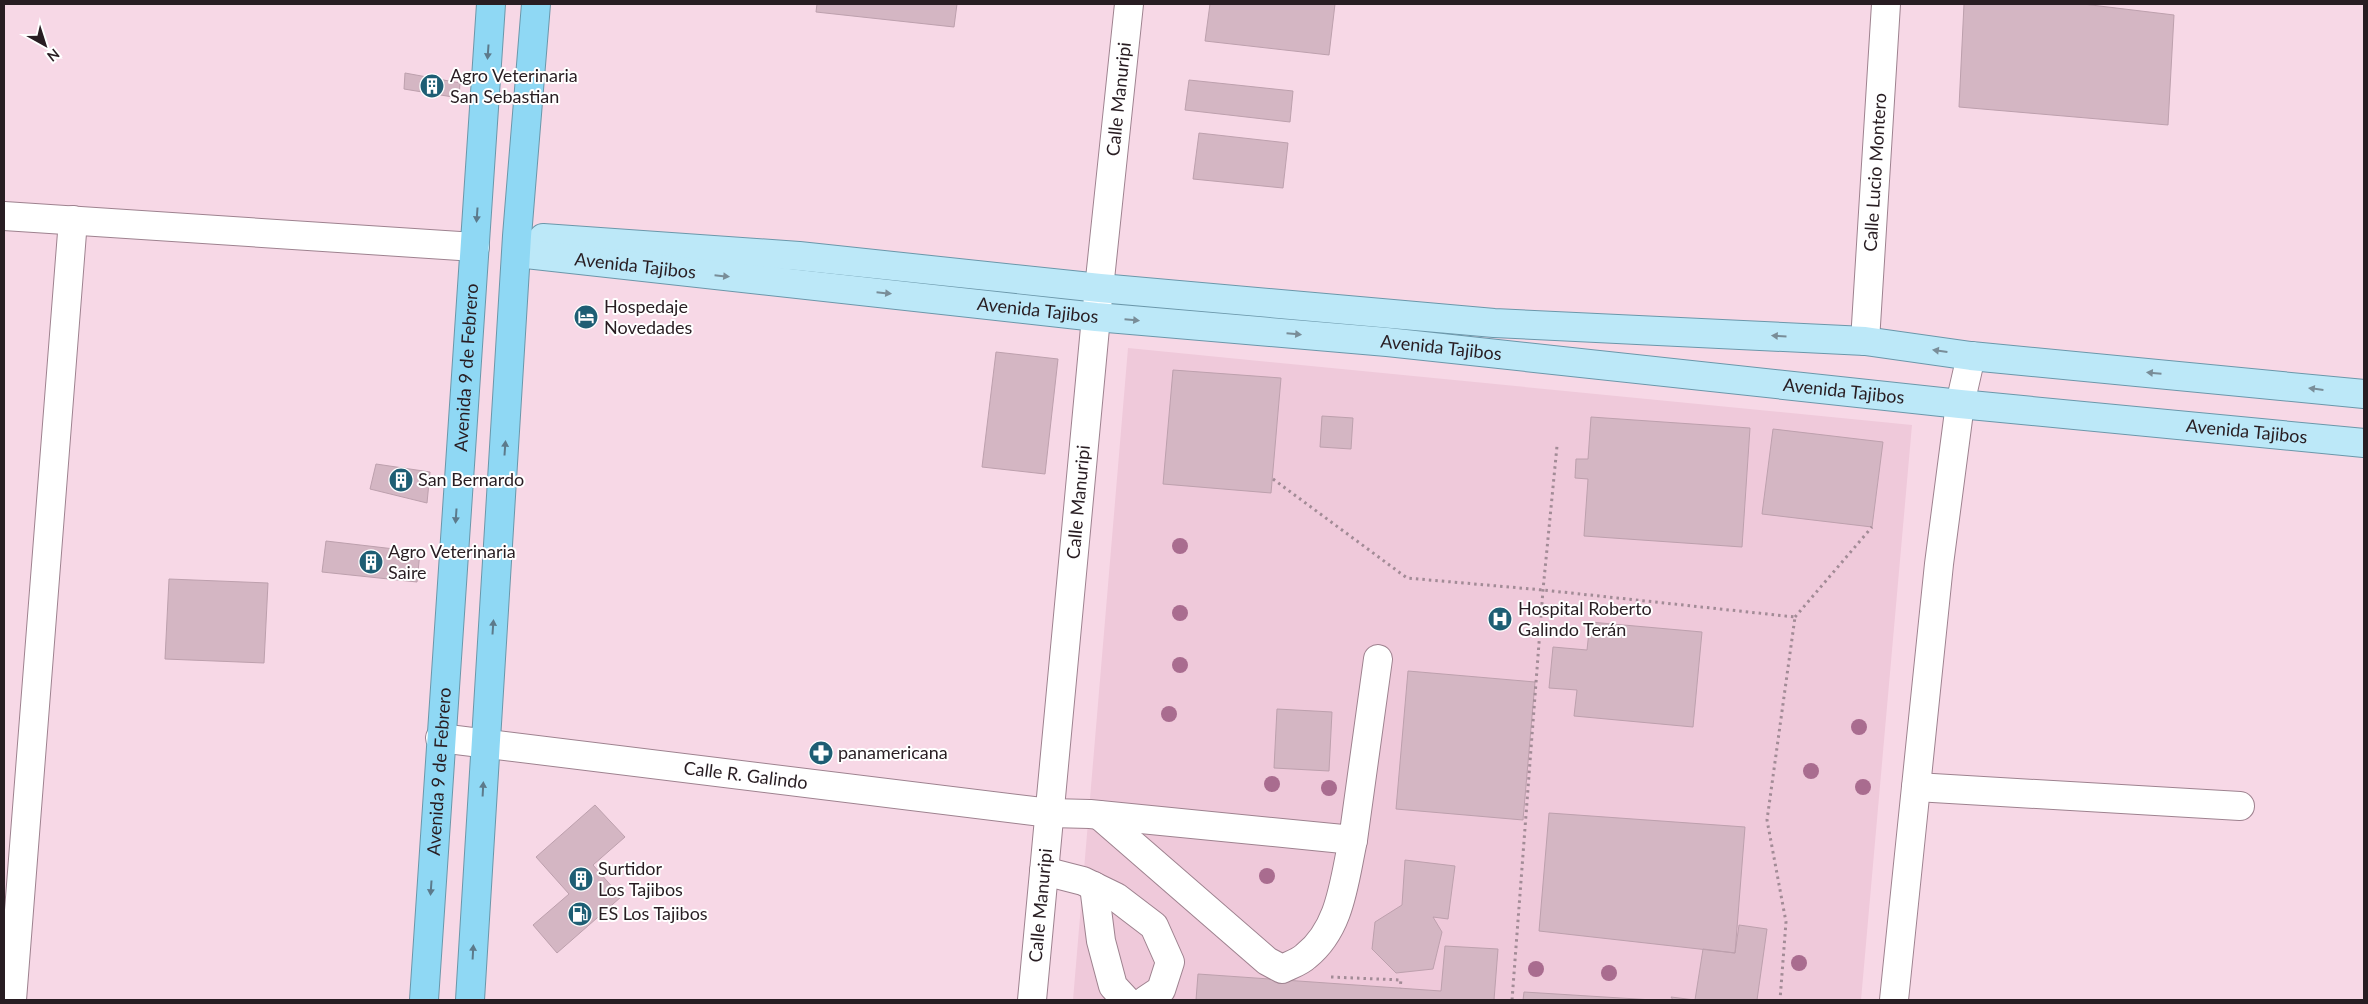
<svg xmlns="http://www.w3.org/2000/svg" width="2368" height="1004" viewBox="0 0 2368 1004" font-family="Lato,sans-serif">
<rect width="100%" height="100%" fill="#f7d8e6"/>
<path fill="#efc9da" d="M1128,348L1912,425L1861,1000H1073Z"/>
<path fill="#d4b6c3" stroke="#bda0ad" d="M817,4H957L954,27L816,12Z
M1210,4H1335L1329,55L1205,41Z
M1964,4H2083L2174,15L2168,125L1959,107Z
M405,73L460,83L459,98L404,89Z
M1189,80L1293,91L1290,122L1185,110Z
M1199,133L1288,143L1283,188L1193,179Z
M996,352L1058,359L1045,474L982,467Z
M1173,370L1281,378L1271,493L1163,484Z
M1322,416L1353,418L1351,449L1320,447Z
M1591,417L1750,428L1742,547L1584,536L1588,479L1575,478L1576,459H1588Z
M1773,429L1883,442L1872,527L1762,514Z
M376,464L430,472L427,503L370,489Z
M326,541L420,552L417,582L322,572Z
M169,579L268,583L264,663L165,659Z
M1590,622L1702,632L1693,727L1574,716L1577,690L1549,688L1553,647L1587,650Z
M1408,671L1535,682L1523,820L1396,809Z
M1277,709L1332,712L1329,771L1274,768Z
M595,805L625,837L593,865L621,897L557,953L533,925L569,894L536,857Z
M1549,813L1745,827L1735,953L1539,931Z
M1405,860L1455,866L1448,919L1433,917L1442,932L1433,969L1396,973L1372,949L1375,922L1402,905Z
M1739,925L1767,929L1757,1000H1673L1671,997L1695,1000L1703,949L1735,953Z
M1445,946L1498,949L1494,1000H1196L1198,974L1441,991Z
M1524,992L1653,1000H1523Z"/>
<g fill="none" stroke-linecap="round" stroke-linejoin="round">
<defs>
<g id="minor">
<path d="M4,216L475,247"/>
<path id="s1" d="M1865,341L1886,4"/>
<path id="s2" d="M440,738L1050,813L1090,814L1353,840L1378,659"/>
<path d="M1916,787L2240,806"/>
<path d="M1099,815L1267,961L1282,969C1290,965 1300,962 1306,956C1341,928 1344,881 1353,840"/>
<path d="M1044,871L1083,881L1116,897L1154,926L1170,962L1161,990L1146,1000"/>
<path d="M1094,886L1101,941L1113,986L1126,1000"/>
<path d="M12,1000L73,220"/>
<path id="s3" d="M1032,1000L1096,317L1129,4"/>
<path d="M1894,1000L1939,564L1960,404L1971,356"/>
</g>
<g id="major">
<path d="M543,238L799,256L1100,288L1494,323L1865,341L1971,356L2364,394"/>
<path id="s4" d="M517,253L1096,317L1387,342L1960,404L2364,443"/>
</g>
<g id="highway">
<path id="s5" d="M424,1000L491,4"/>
<path d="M470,1000L517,236L536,4"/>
</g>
</defs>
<use href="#minor" stroke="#9e828f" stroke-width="30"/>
<use href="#major" stroke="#6b97aa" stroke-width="30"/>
<use href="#highway" stroke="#6b97aa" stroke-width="30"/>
<path stroke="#a28b96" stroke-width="3" stroke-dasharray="2.5 4" stroke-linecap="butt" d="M1273,479L1407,578L1543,590L1795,617L1767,820L1786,922L1780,1000
M1795,617L1872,527
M1331,977L1401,980L1400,988
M1512,1000L1543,590L1557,446"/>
<use href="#minor" stroke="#fff" stroke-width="28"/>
<use href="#major" stroke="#bce8f8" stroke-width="28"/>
<use href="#highway" stroke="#8fd8f4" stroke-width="28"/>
</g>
<g fill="#a96c8f">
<circle cx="1180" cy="546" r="8"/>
<circle cx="1180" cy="613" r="8"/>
<circle cx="1180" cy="665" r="8"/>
<circle cx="1169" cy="714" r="8"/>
<circle cx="1859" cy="727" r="8"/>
<circle cx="1811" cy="771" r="8"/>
<circle cx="1272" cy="784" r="8"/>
<circle cx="1863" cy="787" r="8"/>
<circle cx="1329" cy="788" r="8"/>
<circle cx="1267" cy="876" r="8"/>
<circle cx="1799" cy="963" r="8"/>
<circle cx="1536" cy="969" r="8"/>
<circle cx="1609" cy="973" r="8"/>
</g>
<defs><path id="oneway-solid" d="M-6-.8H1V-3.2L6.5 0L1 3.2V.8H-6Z" transform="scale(1.25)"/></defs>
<g fill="#5c7a8b">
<use href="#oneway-solid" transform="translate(488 52) rotate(94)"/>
<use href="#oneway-solid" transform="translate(477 215) rotate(94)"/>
<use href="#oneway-solid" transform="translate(505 448) rotate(-86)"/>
<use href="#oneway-solid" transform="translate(456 516) rotate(94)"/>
<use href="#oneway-solid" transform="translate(493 627) rotate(-86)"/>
<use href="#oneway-solid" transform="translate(483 789) rotate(-87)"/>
<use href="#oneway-solid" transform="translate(431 888) rotate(94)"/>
<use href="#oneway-solid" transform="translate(473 952) rotate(-87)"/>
</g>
<g fill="#798d98">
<use href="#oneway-solid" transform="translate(722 276) rotate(6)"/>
<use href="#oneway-solid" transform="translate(884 293) rotate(6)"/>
<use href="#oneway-solid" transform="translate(1132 320) rotate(5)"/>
<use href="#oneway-solid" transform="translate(1294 334) rotate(5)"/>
<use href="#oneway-solid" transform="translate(1779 336) rotate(-177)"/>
<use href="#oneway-solid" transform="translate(1940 351) rotate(-172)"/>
<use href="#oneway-solid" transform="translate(2154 373) rotate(-175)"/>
<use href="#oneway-solid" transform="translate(2316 389) rotate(-173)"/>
</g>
<defs>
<symbol id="building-disc" viewBox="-11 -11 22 22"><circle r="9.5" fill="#1e5e74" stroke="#fff"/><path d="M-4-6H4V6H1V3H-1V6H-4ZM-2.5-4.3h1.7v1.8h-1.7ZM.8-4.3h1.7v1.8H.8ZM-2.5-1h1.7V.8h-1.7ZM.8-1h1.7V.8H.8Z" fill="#fff"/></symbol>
<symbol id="hotel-disc" viewBox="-11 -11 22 22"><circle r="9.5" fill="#1e5e74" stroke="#fff"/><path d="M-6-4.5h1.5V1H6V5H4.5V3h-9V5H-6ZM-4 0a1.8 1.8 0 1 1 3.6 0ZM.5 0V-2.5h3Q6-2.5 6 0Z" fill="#fff"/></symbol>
<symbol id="hospital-disc" viewBox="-11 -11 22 22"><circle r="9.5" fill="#1e5e74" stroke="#fff"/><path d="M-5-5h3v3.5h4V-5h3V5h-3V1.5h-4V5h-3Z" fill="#fff"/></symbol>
<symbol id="pharmacy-disc" viewBox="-11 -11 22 22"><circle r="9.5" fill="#1e5e74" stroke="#fff"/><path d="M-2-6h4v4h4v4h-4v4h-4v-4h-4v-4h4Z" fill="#fff"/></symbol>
<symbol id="fuel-disc" viewBox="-11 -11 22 22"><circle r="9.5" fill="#1e5e74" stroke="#fff"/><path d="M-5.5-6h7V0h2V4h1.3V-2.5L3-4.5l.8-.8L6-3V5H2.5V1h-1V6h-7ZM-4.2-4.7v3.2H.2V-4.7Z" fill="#fff"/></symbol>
</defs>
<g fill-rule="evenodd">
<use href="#building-disc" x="418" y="72" width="28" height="28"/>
<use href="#hotel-disc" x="572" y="303" width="28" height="28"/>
<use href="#building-disc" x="387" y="466" width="28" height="28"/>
<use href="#building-disc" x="357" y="548" width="28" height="28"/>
<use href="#hospital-disc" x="1486" y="605" width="28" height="28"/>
<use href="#pharmacy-disc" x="807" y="739" width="28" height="28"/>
<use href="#building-disc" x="567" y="865" width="28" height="28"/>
<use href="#fuel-disc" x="566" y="900" width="28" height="28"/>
</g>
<g text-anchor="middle" stroke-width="4" stroke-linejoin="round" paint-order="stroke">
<g font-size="18" fill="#281d22" stroke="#fff" text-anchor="start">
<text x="450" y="82">Agro Veterinaria<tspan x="450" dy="21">San Sebastian</tspan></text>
<text x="604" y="313">Hospedaje<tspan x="604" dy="21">Novedades</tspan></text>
<text x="418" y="486">San Bernardo</text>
<text x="388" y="558">Agro Veterinaria<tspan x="388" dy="21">Saire</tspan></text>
<text x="1518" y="615">Hospital Roberto<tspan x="1518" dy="21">Galindo Terán</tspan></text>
<text x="838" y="759">panamericana</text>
<text x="598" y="875">Surtidor<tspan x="598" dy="21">Los Tajibos</tspan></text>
<text x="598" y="920">ES Los Tajibos</text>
</g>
<g font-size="18" fill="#281d22" stroke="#fff">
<text dy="6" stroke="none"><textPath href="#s3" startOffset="905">Calle Manuripi</textPath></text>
<text dy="6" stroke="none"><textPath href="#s1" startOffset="169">Calle Lucio Montero</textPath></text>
<text dy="6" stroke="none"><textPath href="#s4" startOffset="119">Avenida Tajibos</textPath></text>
<text dy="6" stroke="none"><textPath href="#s4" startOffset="524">Avenida Tajibos</textPath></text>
<text dy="6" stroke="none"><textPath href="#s4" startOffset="929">Avenida Tajibos</textPath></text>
<text dy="6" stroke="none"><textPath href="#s5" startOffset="634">Avenida 9 de Febrero</textPath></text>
<text dy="6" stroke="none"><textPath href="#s4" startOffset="1334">Avenida Tajibos</textPath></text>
<text dy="6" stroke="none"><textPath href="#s4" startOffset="1739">Avenida Tajibos</textPath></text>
<text dy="6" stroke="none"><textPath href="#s3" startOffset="500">Calle Manuripi</textPath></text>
<text dy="6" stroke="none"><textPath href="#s5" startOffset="229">Avenida 9 de Febrero</textPath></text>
<text dy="6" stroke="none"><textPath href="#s2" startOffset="308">Calle R. Galindo</textPath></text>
<text dy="6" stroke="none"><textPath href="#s3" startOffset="95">Calle Manuripi</textPath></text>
</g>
</g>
<rect width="2368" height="1004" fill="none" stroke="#281d22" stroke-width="10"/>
<g transform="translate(45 45) rotate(141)" stroke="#ffffff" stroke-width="4" paint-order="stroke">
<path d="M0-4L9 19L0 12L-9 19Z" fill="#281d22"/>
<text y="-8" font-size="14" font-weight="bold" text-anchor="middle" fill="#281d22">N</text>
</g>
</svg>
